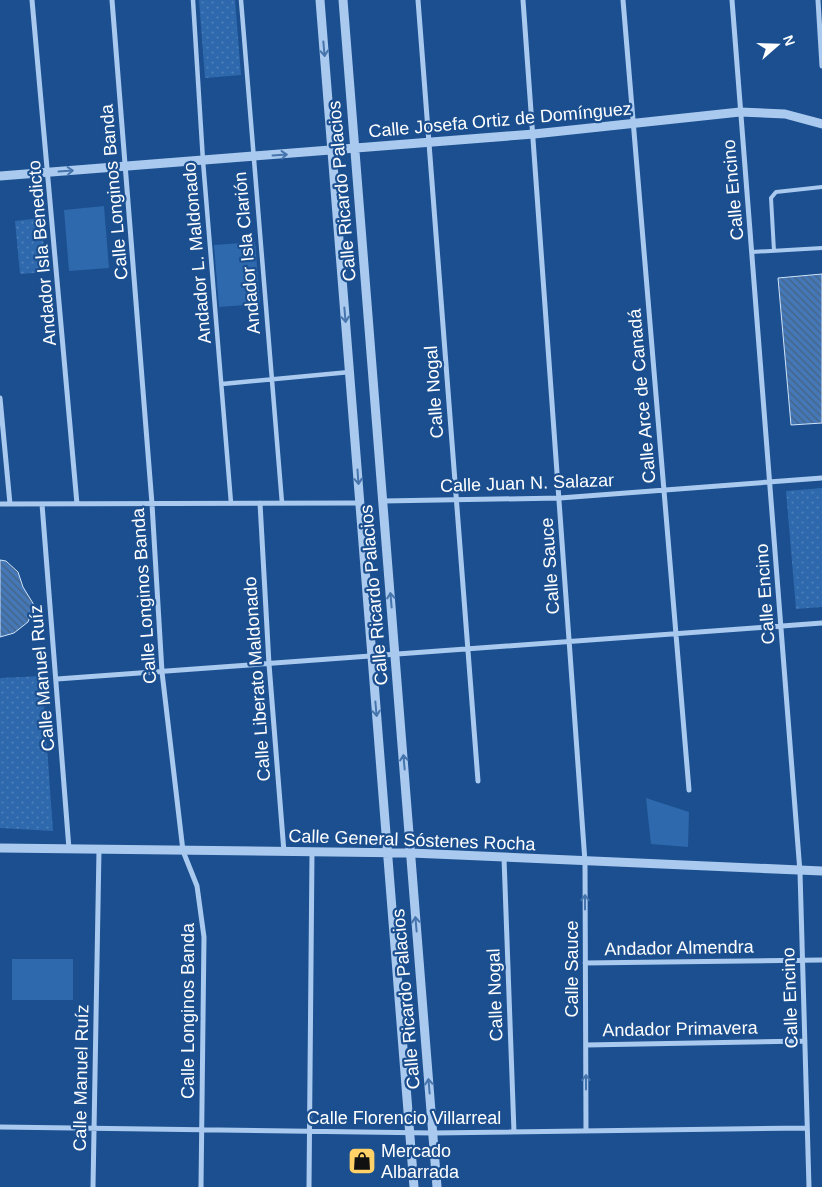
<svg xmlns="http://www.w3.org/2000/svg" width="822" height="1187" viewBox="0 0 822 1187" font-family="Arial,sans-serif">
<defs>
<pattern id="park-dots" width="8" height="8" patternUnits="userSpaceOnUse" patternTransform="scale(1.25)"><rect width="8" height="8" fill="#2e69ad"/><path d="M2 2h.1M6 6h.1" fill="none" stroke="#4d80b9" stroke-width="1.8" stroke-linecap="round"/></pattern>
<pattern id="building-back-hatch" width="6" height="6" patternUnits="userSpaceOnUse" patternTransform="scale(1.25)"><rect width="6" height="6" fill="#4478b7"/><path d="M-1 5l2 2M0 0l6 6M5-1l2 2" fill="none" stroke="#486282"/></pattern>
</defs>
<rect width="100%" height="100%" fill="#1b4f8f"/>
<path fill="#2e69ad" d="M104,206L109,268L69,271L64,210Z
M255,242L260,304L219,307L214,245Z
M646,798L689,812L688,847L651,844Z
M12,959H73V1000H12Z"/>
<path fill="url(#park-dots)" d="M199,0H235L241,75L205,78Z
M41,218L46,272L20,274L15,221Z
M822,488V607L796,609L786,491Z
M42,676L53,831L0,828V678Z"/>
<path fill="url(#building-back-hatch)" stroke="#cfe3fa" d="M822,274V423L791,425L778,278Z
M0,560L6,561L18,572L23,587L34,605L28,622L14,633L0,637Z"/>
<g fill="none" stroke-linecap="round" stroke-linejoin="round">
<path stroke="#a9c9ee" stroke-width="4" d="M774,251L771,198L776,192L822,187
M752,252L822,248"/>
<path stroke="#a9c9ee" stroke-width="4.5" d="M193,0L203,161L231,503
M241,0L282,503
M222,384L350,372"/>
<path stroke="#a9c9ee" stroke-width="5" d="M32,0L77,504
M112,0L152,504L162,672L183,851L197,886L204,937L201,1187
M418,0L478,781
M523,0L585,862L586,1131
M623,0L689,790
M732,0L800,872L809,1187
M818,0L822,66
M0,398L10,504
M383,501L560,498L822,478
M260,503L269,664L284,852
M0,504L360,503
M42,504L69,849
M57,679L822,623
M504,858L514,1132
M585,963L822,960
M586,1045L805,1041
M0,1127L433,1133L807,1128
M93,1187L99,850
M309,1187L312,852"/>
<path stroke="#a9c9ee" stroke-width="9" d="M320,0L414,1187
M343,0L437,1187
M0,176L534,134L740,112L785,114L822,124
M0,848L411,853L822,871"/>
</g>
<defs><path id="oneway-shaft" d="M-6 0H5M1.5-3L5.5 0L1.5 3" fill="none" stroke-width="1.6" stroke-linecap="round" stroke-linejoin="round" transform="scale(1.25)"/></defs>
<g stroke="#4674ac">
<use href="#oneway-shaft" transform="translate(324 49) rotate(85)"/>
<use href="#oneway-shaft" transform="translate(280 155) rotate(-4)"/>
<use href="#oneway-shaft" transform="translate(66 171) rotate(-4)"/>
<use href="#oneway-shaft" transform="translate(345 315) rotate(85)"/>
<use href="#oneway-shaft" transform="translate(358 477) rotate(86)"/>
<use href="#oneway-shaft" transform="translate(391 600) rotate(-95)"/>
<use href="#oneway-shaft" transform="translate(376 709) rotate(85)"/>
<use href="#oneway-shaft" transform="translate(404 762) rotate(-95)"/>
<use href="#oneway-shaft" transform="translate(585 902) rotate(-90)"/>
<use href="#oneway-shaft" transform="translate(416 924) rotate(-95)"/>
<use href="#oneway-shaft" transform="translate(586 1082) rotate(-90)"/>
<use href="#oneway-shaft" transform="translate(429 1086) rotate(-95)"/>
</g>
<defs>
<symbol id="shop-square" viewBox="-11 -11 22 22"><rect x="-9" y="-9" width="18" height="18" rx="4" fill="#ffd166" stroke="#1b4f8f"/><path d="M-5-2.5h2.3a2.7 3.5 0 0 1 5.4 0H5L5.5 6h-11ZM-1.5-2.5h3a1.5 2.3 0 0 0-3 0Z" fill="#111"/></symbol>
</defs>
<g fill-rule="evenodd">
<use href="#shop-square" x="346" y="1145" width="32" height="32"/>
</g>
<g text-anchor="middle" stroke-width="4.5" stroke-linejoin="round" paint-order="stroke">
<g font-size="18" fill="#fff" stroke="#1b4f8f">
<text transform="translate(500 120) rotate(-5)" y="6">Calle Josefa Ortiz de Domínguez</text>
<text transform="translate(733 190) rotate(-95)" y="6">Calle Encino</text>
<text transform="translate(342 191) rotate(-95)" y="6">Calle Ricardo Palacios</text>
<text transform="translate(114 192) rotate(-95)" y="6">Calle Longinos Banda</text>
<text transform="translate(42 253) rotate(-95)" y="6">Andador Isla Benedicto</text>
<text transform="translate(197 253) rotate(-95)" y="6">Andador L. Maldonado</text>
<text transform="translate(247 253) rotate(-95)" y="6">Andador Isla Clarión</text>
<text transform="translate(434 392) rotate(-94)" y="6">Calle Nogal</text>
<text transform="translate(642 396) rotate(-95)" y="6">Calle Arce de Canadá</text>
<text transform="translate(527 483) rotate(-2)" y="6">Calle Juan N. Salazar</text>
<text transform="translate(550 566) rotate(-94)" y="6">Calle Sauce</text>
<text transform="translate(765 594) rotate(-94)" y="6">Calle Encino</text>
<text transform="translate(374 595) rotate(-95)" y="6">Calle Ricardo Palacios</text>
<text transform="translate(144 596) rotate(-94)" y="6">Calle Longinos Banda</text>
<text transform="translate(42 678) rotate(-95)" y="6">Calle Manuel Ruíz</text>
<text transform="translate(257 679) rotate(-94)" y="6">Calle Liberato Maldonado</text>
<text transform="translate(412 840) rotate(2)" y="6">Calle General Sóstenes Rocha</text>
<text transform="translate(679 948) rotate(-1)" y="6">Andador Almendra</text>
<text transform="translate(572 969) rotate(-90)" y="6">Calle Sauce</text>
<text transform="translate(495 995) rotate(-92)" y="6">Calle Nogal</text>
<text transform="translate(790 998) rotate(-92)" y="6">Calle Encino</text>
<text transform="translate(406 999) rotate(-95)" y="6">Calle Ricardo Palacios</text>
<text transform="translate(188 1011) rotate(-90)" y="6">Calle Longinos Banda</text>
<text transform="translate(680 1029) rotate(-1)" y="6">Andador Primavera</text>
<text transform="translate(81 1078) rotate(-89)" y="6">Calle Manuel Ruíz</text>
<text x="404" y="1124">Calle Florencio Villarreal</text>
</g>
<g font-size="18" fill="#fff" stroke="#1b4f8f" text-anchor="start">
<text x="381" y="1157">Mercado<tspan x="381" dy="21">Albarrada</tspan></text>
</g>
</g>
<g transform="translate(777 45) rotate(70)" stroke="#1b4f8f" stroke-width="4" paint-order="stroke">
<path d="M0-4L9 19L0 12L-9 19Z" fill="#ffffff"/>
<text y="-8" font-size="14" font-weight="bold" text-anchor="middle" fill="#ffffff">N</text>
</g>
</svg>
